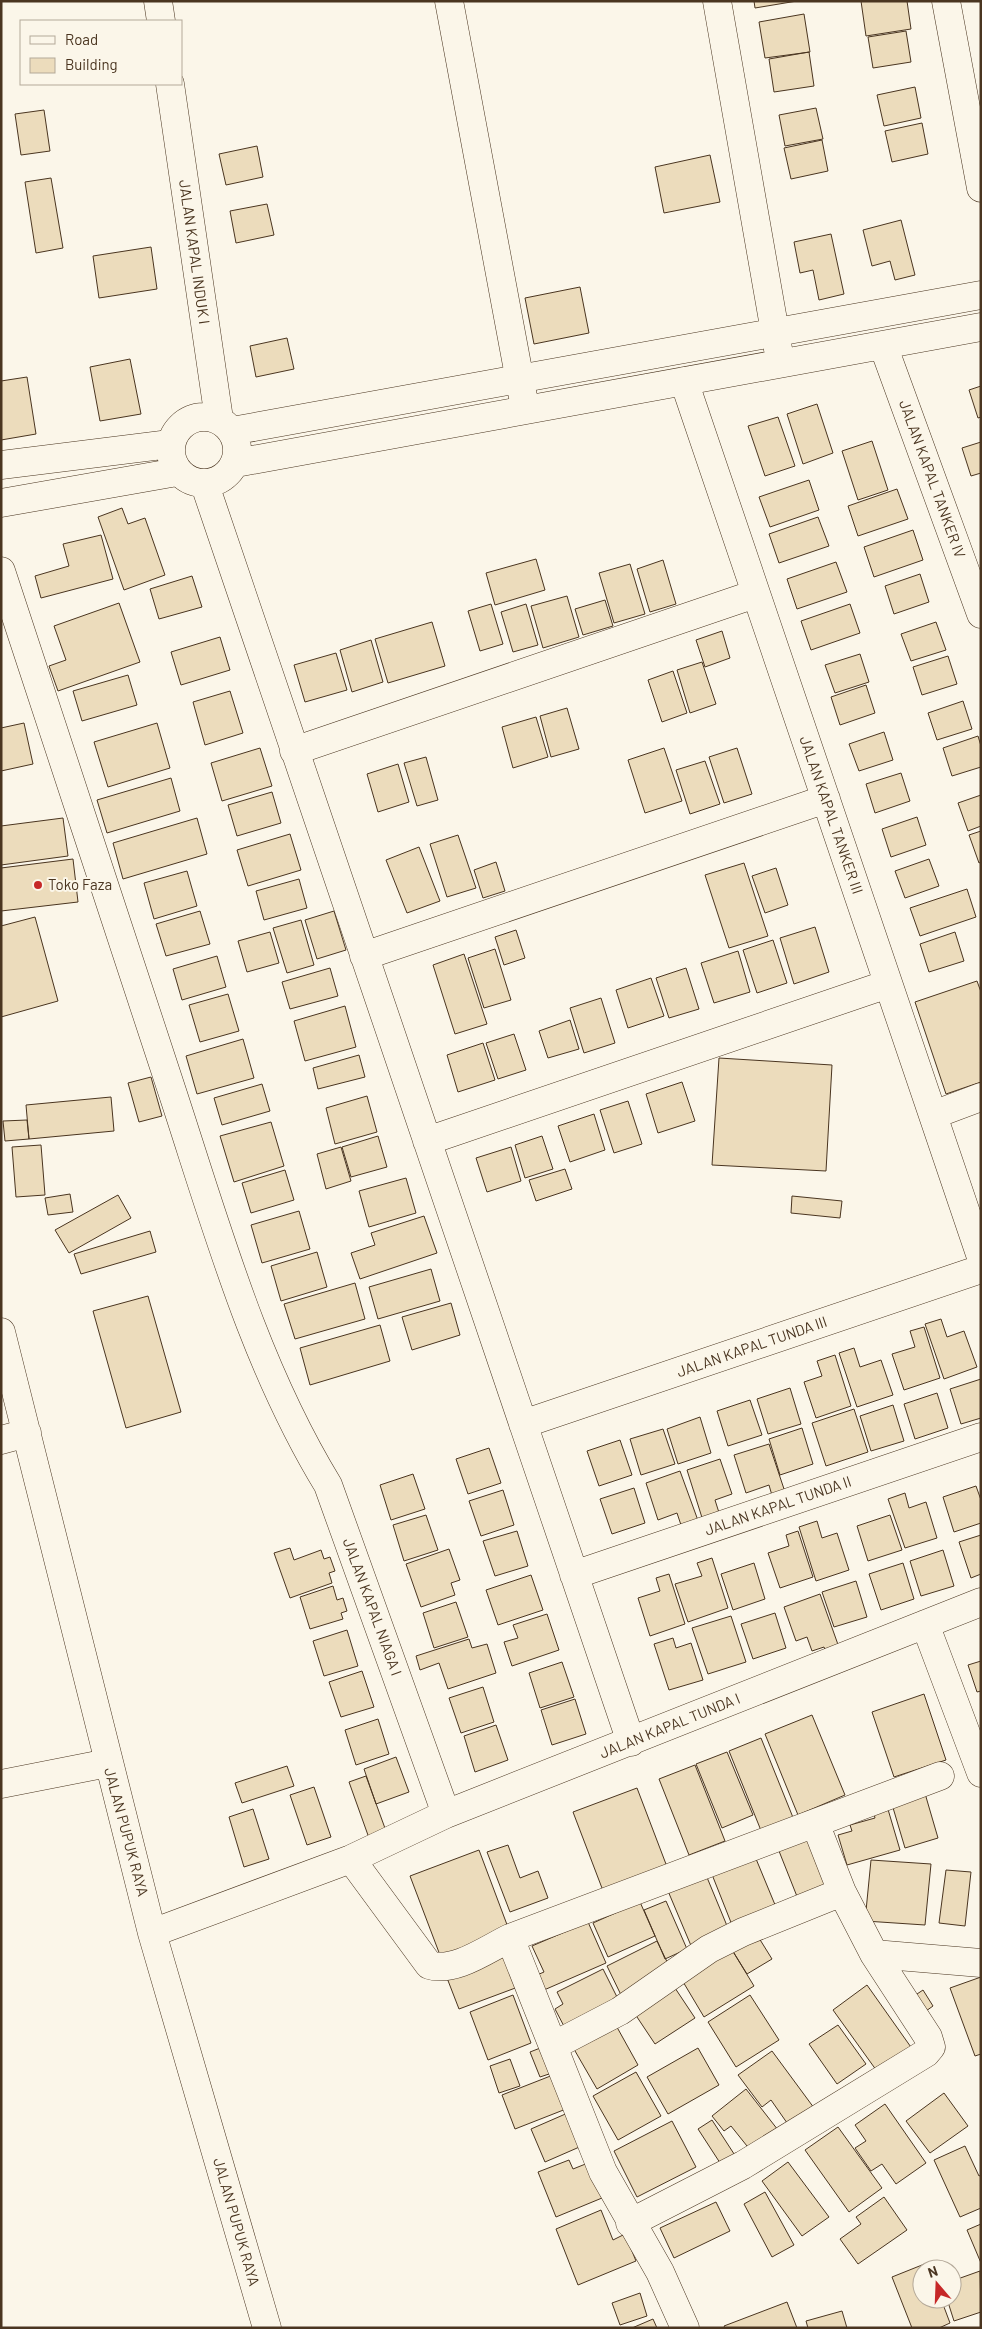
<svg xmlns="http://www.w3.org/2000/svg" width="982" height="2329" viewBox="0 0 982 2329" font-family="Barlow,sans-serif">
<rect width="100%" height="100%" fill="#fbf6e9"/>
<path fill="#ecdcbc" stroke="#4a3520" d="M754,1H797L755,8Z
M861,1H907L911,29L866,36Z
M804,14L810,52L765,58L759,22Z
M906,31L911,62L873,68L868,37Z
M809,52L814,86L774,92L769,59Z
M915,87L921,118L884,126L877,95Z
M816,108L823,139L785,146L779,115Z
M44,110L50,151L21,155L15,114Z
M922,123L928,154L892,162L885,131Z
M822,140L828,171L791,179L784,148Z
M257,146L263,177L226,185L219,154Z
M710,155L720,202L664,213L655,167Z
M51,178L63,248L36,253L25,182Z
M267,204L274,235L236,243L230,211Z
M901,220L915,275L895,280L890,261L872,266L863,230Z
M831,234L844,294L819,300L813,270L800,273L794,242Z
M151,247L157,289L99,298L93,256Z
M580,287L589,333L534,344L525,298Z
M287,338L294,369L256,377L250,346Z
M130,359L141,414L100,421L90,367Z
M27,377L36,434L1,440V381Z
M981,386V417L978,418L969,390Z
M817,404L833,453L803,464L787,414Z
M778,417L795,466L765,476L748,426Z
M872,441L888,490L858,500L842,451Z
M981,442V473L971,476L962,448Z
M809,480L819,510L770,527L759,497Z
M897,489L908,519L858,536L848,506Z
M122,508L128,524L145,518L165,575L124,590L98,517Z
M818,517L829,546L779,563L769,534Z
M913,530L923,560L874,577L864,547Z
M101,535L113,579L41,598L35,576L69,566L63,544Z
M536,559L545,590L495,605L486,573Z
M663,560L676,604L650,612L637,569Z
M836,562L847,592L797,609L787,579Z
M630,564L645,614L614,623L599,573Z
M920,574L929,602L894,614L885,586Z
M192,576L202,607L159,619L150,589Z
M567,596L579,637L543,648L531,606Z
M605,600L613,626L583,635L575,609Z
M119,603L140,662L58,691L49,666L66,660L54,626Z
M491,604L503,644L480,651L468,611Z
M526,604L538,645L513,652L501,612Z
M850,604L860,633L811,650L801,621Z
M432,622L445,666L388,683L375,639Z
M936,622L946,650L911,661L901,634Z
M722,631L730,658L705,667L696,640Z
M220,637L230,670L181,685L171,652Z
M371,640L383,682L352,692L340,650Z
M336,653L347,690L305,702L294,665Z
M860,654L869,682L835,693L825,665Z
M948,656L957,684L922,695L913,667Z
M702,662L716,704L690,713L677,670Z
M673,671L687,713L662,722L648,680Z
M128,675L137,705L82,721L73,691Z
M866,685L875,713L840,725L831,697Z
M230,691L243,733L205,745L193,702Z
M963,701L972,729L937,740L928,713Z
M567,708L579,749L551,757L540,716Z
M536,717L548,757L513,768L502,727Z
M24,723L33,764L1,771V728Z
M157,723L170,768L108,787L94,742Z
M884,732L893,760L859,771L849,744Z
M978,736L981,746V767L952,776L943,748Z
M260,748L272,786L222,801L211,763Z
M664,748L682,801L645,813L628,760Z
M737,748L752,794L724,803L709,757Z
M426,757L438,800L417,806L404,763Z
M705,761L720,804L690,814L676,770Z
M398,764L409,802L378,812L367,774Z
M901,773L910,801L875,813L866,784Z
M171,778L180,811L107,833L97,800Z
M272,792L281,823L237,836L228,805Z
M981,795V826L968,831L958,803Z
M917,817L926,845L891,857L882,829Z
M63,818L68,856L1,865V826Z
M197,818L207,854L123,879L113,843Z
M981,831V862L979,863L969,835Z
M290,834L301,870L248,886L237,850Z
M458,835L476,888L447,897L430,844Z
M419,847L440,901L407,913L386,860Z
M73,859L78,902L1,911V868Z
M929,859L939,886L905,898L895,871Z
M496,862L505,891L483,898L474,870Z
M744,863L768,936L729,948L705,875Z
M776,868L788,905L765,913L752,876Z
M187,871L197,906L154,919L144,883Z
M299,879L307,908L264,920L256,891Z
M967,889L976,917L920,936L910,908Z
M200,911L210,944L166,956L156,924Z
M334,911L346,950L317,959L305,920Z
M35,917L58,1001L1,1017V926Z
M301,920L314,965L287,973L273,928Z
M815,927L829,972L794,984L780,938Z
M516,930L525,958L504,965L495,937Z
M270,932L279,963L247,972L238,941Z
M955,932L964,961L929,972L920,944Z
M773,940L787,983L757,993L743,950Z
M495,949L511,1000L484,1008L468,958Z
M738,951L750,992L714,1003L701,963Z
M464,954L487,1024L455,1034L433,965Z
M217,956L226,987L182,1000L173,969Z
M330,968L338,996L290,1009L282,982Z
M686,968L699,1009L669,1018L656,978Z
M651,978L664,1016L628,1028L616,990Z
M977,981L981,992V1082L946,1094L915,1002Z
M228,994L239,1031L200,1042L189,1005Z
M601,998L615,1043L584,1053L570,1008Z
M345,1006L356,1047L305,1061L294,1021Z
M570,1020L579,1049L548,1058L539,1031Z
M514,1034L526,1070L498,1079L486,1043Z
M243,1039L254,1078L197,1094L186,1056Z
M483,1043L495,1080L458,1092L447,1055Z
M359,1055L365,1077L318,1089L313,1068Z
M719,1058L832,1065L826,1171L712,1165Z
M151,1077L162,1116L139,1122L128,1083Z
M682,1082L695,1121L658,1133L646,1094Z
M262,1084L270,1111L222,1125L214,1098Z
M367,1096L377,1132L335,1144L326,1108Z
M111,1097L114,1131L29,1139L26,1105Z
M628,1101L642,1144L614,1153L600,1110Z
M594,1114L605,1150L570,1162L558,1126Z
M27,1120L29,1139L5,1141L3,1121Z
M271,1122L284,1166L234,1182L220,1136Z
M378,1136L387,1167L351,1177L342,1147Z
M542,1136L553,1169L525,1178L515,1145Z
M41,1145L45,1195L16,1197L12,1147Z
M341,1147L351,1181L326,1189L317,1154Z
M511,1147L521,1181L487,1192L476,1158Z
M565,1169L572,1189L536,1201L529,1180Z
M285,1170L294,1200L251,1213L242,1183Z
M406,1178L416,1213L369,1227L359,1191Z
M70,1194L73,1212L48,1215L45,1198Z
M118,1195L131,1218L69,1253L55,1230Z
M792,1196L842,1201L840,1218L791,1213Z
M299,1211L310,1249L262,1263L251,1225Z
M424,1216L437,1253L360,1279L351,1253L375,1245L371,1233Z
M150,1231L156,1252L81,1274L74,1254Z
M317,1252L327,1287L281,1301L271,1266Z
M431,1269L440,1301L378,1319L369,1287Z
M355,1283L365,1319L295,1339L284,1304Z
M148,1296L181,1412L126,1428L93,1311Z
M451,1303L460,1335L412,1350L402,1317Z
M941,1319L947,1337L964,1331L977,1367L944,1379L925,1324Z
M380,1325L390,1361L310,1385L300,1348Z
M924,1327L940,1378L904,1390L892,1354L915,1347L910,1331Z
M854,1348L860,1367L881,1360L893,1395L857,1407L839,1353Z
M835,1355L851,1406L816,1418L804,1382L822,1376L817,1361Z
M981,1379V1418L961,1424L950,1389Z
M790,1388L801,1424L768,1434L757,1399Z
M937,1393L948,1428L915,1439L904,1404Z
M750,1400L762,1435L728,1446L717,1411Z
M893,1405L904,1441L871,1451L860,1416Z
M854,1409L868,1452L826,1466L812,1423Z
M700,1417L711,1453L678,1464L667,1429Z
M802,1428L813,1464L780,1475L769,1439Z
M663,1429L675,1464L641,1475L630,1439Z
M620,1440L632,1475L599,1486L587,1451Z
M769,1444L786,1495L773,1499L769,1485L746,1493L734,1455Z
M489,1448L501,1483L468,1494L456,1459Z
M720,1459L732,1494L715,1500L721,1519L704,1524L687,1470Z
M680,1471L700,1526L683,1531L677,1513L658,1520L646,1483Z
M413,1474L425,1509L391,1520L380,1485Z
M976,1486L981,1500V1523L954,1532L943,1497Z
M634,1488L645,1523L612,1534L600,1499Z
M503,1490L514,1525L481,1536L469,1501Z
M905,1493L909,1508L926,1502L937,1538L905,1548L888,1499Z
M426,1515L438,1550L404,1561L393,1525Z
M890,1515L902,1550L868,1561L857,1526Z
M817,1521L822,1538L837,1533L849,1570L816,1581L799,1527Z
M517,1531L528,1566L495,1576L483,1541Z
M798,1531L813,1577L780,1588L768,1553L789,1546L786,1535Z
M981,1535V1574L971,1578L959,1542Z
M290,1548L294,1560L321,1550L324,1559L330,1557L335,1571L329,1573L332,1583L290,1598L274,1553Z
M449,1549L460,1580L451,1583L455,1595L421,1607L406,1564Z
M943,1550L954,1586L921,1596L910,1561Z
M712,1558L728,1608L688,1622L675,1584L702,1576L697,1563Z
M754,1563L765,1599L733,1610L721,1574Z
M903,1563L914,1599L881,1610L869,1574Z
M669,1574L685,1624L650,1636L638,1598L660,1591L656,1578Z
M531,1575L543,1610L498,1625L486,1590Z
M856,1581L867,1617L834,1627L822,1592Z
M333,1586L337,1600L343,1598L347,1611L341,1613L343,1619L310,1629L300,1597Z
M820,1594L841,1653L828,1658L824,1647L812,1651L807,1637L796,1641L784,1607Z
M456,1602L468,1637L434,1648L423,1613Z
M775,1613L786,1648L753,1659L741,1624Z
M547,1614L559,1650L512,1666L504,1642L518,1638L513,1625Z
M731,1616L746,1662L708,1674L692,1628Z
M347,1630L358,1666L324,1676L313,1641Z
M673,1638L676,1648L691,1643L703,1680L669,1690L654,1644Z
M469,1639L472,1648L487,1644L496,1673L448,1689L439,1663L420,1670L416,1656Z
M981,1661V1691L977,1692L968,1665Z
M562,1662L574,1697L540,1708L529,1673Z
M362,1671L374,1707L341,1717L329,1682Z
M483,1687L494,1722L461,1733L449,1698Z
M924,1694L946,1760L894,1777L872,1712Z
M575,1699L586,1734L552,1745L541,1710Z
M812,1715L845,1795L798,1815L765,1734Z
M378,1719L389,1754L356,1765L345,1730Z
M496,1725L508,1760L475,1772L464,1736Z
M761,1738L794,1820L762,1833L729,1751Z
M727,1752L753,1815L722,1828L696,1764Z
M396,1757L409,1792L376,1804L364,1769Z
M695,1765L725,1841L689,1855L659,1779Z
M287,1766L294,1786L242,1803L235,1783Z
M366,1776L386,1831L369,1838L349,1782Z
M314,1787L331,1837L307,1845L290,1795Z
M637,1788L669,1872L605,1896L573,1812Z
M924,1790L938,1838L905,1848L891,1801Z
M887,1806L900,1850L847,1865L838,1835L852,1831L850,1825L875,1818L873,1810Z
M253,1809L269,1859L244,1867L229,1817Z
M812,1832L836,1890L800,1904L777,1846Z
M508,1845L520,1878L538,1871L548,1898L510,1912L487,1852Z
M479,1850L512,1938L443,1963L410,1876Z
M754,1854L778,1912L734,1930L711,1872Z
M871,1860L931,1864L925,1925L865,1921Z
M946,1870L971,1872L965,1926L939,1923Z
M706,1875L730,1933L692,1948L668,1891Z
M666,1901L687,1949L665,1959L644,1910Z
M640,1902L655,1936L608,1957L593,1923Z
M588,1922L606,1963L544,1990L537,1975L544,1972L532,1946Z
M754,1930L772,1959L747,1974L729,1945Z
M657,1941L672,1972L622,1997L607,1966Z
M729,1945L754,1986L704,2017L679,1975Z
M506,1956L518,1987L459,2009L447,1978Z
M603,1969L620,2003L566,2030L555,2009L563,2004L557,1992Z
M981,1977V2054L975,2056L950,1988Z
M671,1982L695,2018L655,2044L631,2008Z
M867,1985L913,2050L879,2074L833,2010Z
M923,1990L933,2006L919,2016L908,2000Z
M513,1995L531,2043L488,2060L470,2012Z
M750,1995L779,2040L736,2067L708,2022Z
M613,2020L638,2065L597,2089L571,2044Z
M838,2025L866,2064L837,2084L809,2044Z
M548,2045L558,2071L540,2077L530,2052Z
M698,2048L719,2085L668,2114L647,2077Z
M772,2051L817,2112L792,2130L771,2100L762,2107L738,2075Z
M510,2059L520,2086L499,2093L490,2066Z
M636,2072L661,2116L618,2140L593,2096Z
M553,2075L566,2109L515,2129L502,2095Z
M746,2089L778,2130L751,2151L731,2126L724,2131L712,2116Z
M944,2093L968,2126L930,2153L906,2121Z
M885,2104L926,2163L896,2184L882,2164L871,2171L855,2148L866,2141L855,2125Z
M570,2112L584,2145L545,2162L531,2129Z
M712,2120L738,2160L724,2169L698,2129Z
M672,2121L696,2167L637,2197L614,2151Z
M838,2127L882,2188L849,2212L805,2150Z
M965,2146L979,2176L981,2175V2208L960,2217L934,2160Z
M569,2160L573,2169L588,2163L602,2198L556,2217L538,2172Z
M788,2162L829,2217L802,2236L762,2181Z
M765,2192L794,2245L772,2257L744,2204Z
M884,2197L907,2230L858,2264L840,2239L861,2224L856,2217Z
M716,2202L730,2231L674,2258L660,2228Z
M601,2210L613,2240L625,2234L636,2261L578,2285L556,2229Z
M981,2224V2263L967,2230Z
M927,2263L929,2269H922V2299H941L950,2323L939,2328H912L892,2277Z
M980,2271L981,2312L954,2321L947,2299H952V2281Z
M640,2293L647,2316L620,2325L612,2303Z
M787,2302L797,2328H725L724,2326Z
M842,2311L847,2328H808L806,2321Z
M653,2319L657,2328H632Z"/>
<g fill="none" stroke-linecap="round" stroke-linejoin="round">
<defs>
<path id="minor" d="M158,1L161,21
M449,1L523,397
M717,1L778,349
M946,1L981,188
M170,84L219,419
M883,345L981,614
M684,381L981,1257
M171 450a33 33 0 1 1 66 0a33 33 0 1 1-66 0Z
M232,431L981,295
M236,463L981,327
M1,465L170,444
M205,485L631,1742
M1,503L177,472
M1,571C58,744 115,918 172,1091C216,1225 254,1364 328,1485L446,1814
M294,751L755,594
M364,956L826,799
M933,1115L981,1097
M427,1141L888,984
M1,1332L152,1933L267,2328
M523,1424L981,1269
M1,1440L27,1433
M574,1575L981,1437
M925,1624L981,1773
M1,1784L108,1763
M351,1859L429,1965C455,1973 487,1949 510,1938L603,2172L660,2272L685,2328
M152,1933L351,1859L446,1814L981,1602
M510,1938L940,1776
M874,1954L981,1963
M553,2046L620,2011L709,1949L743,1932L842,1892
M630,2223L743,2165L926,2053L931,2047L928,2037L874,1954L842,1892L815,1823"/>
</defs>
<use href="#minor" stroke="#4a3520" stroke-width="29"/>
<use href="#minor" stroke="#fbf6e9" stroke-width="28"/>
</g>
<circle fill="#c62828" stroke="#fbf6e9" stroke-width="2" cx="38" cy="885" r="5"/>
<g text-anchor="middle" stroke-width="4" stroke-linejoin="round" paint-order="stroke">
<g font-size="15" fill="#4a3520" stroke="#fbf6e9">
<text transform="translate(194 252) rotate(82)" y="5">JALAN KAPAL INDUK I</text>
<text transform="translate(932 479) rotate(70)" y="5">JALAN KAPAL TANKER IV</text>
<text transform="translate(831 815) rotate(71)" y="5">JALAN KAPAL TANKER III</text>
<text transform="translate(752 1347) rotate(-19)" y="5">JALAN KAPAL TUNDA III</text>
<text transform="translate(778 1506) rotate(-19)" y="5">JALAN KAPAL TUNDA II</text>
<text transform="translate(372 1607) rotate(70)" y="5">JALAN KAPAL NIAGA I</text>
<text transform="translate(670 1726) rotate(-22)" y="5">JALAN KAPAL TUNDA I</text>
<text transform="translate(126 1832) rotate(75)" y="5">JALAN PUPUK RAYA</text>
<text transform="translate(236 2222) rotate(74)" y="5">JALAN PUPUK RAYA</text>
</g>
<g font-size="15" fill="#4a3520" stroke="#fbf6e9" text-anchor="start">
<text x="48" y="890">Toko Faza</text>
</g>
</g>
<rect width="982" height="2329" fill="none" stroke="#4a3520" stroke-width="5"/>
<rect x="20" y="20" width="162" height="65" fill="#fbf6e9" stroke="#b4a999"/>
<rect x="30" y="36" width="25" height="8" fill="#fbf6e9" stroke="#b4a999"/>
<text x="65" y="45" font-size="15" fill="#4a3520">Road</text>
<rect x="30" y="58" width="25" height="15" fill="#ecdcbc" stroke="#b4a999"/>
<text x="65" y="70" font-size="15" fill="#4a3520">Building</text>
<g transform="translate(937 2284) rotate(341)"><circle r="24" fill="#fbf6e9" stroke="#b4a999"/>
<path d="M0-4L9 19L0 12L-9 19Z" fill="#c62828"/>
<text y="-8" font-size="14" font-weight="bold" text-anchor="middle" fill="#4a3520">N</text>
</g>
</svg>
